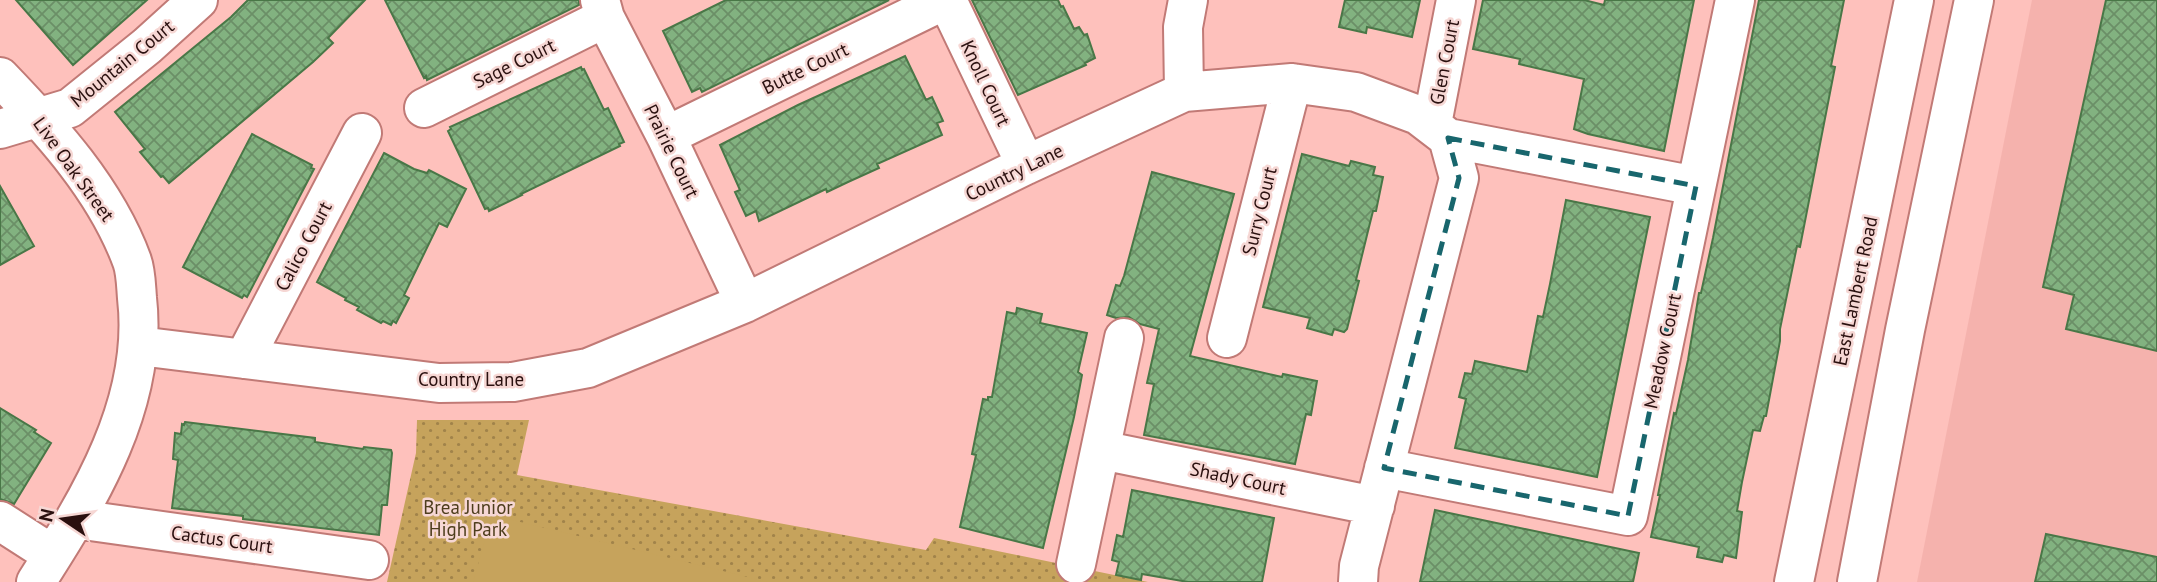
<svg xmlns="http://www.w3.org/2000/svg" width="2157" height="582" viewBox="0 0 2157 582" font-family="'PT Sans',sans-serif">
<defs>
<pattern id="grass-dots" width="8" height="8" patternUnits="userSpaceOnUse" patternTransform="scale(1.75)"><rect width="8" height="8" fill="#c6a35c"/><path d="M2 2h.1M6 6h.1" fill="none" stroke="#a1834a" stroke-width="1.8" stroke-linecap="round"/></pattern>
<pattern id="building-cross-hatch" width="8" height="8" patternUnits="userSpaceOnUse" patternTransform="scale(1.75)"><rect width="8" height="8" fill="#82b280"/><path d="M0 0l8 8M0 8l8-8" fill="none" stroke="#6b8f67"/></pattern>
</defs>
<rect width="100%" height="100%" fill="#fec1bc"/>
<path fill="#f5b2ad" d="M2032,0H2157V582H1917Z"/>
<path fill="url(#grass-dots)" d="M417,420H529L517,475L926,550L934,538L1148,582H387L416,453Z"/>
<path fill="#c6a35c" d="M492,515L768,582H473Z"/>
<path fill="url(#building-cross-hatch)" stroke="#497747" stroke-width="2" d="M16,0H147L73,65Z
M248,0H365L328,38L333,43L313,62L169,183L163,176L161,177L140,152L145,149L115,112L231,17Z
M385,0H579V5L427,80L426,76L424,78Z
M726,0H889L702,92L700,88L692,92L663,31Z
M972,0H1058L1061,7L1063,6L1074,29L1079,27L1084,35L1087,34L1095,58L1085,63L1086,65L1018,95Z
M1345,0H1420L1412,37L1367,27L1366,33L1339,27Z
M1483,0H1584L1604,5L1605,0H1694L1664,151L1588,134L1574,129L1584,79L1519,64L1520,59L1473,49Z
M1759,0H1844L1831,66L1835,67L1800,247L1797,246L1780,329V341L1766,416H1764L1760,431L1753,430L1742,482L1737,511L1742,512L1736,558L1724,555L1722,562L1697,557L1699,547L1651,537L1660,495H1658L1674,413L1676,414L1688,360L1699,293H1701L1713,238Z
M2106,0H2157V351L2066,329L2074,295L2043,287Z
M905,56L926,100L932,97L943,121L937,123L942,135L877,164L879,168L848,182L827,192L826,189L759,221L756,211L746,216L735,192L740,190L720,145L798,105Z
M581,67L582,70L584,69L604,110L608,108L624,142L619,144L620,146L521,194L522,195L489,211L488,208L485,209L448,131L451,129L450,127Z
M252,134L312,165L311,168L314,169L247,297L244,295L242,298L183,267Z
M384,153L414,169L427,173L429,170L466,189L447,227L439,223L404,295L409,298L396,323L393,321L391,325L383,321L381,323L357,310L359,307L345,300L346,298L317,282Z
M1302,154L1349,166L1351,161L1375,167L1373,175L1383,177L1376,211H1373L1368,231L1356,280L1359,281L1347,329L1344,332L1334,329L1332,335L1307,328L1310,318L1263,307Z
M1152,172L1234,194L1190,356L1282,377L1283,374L1317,381L1311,415L1306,414L1295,464L1144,435L1154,384L1147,383L1159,329L1140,324L1129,317L1116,318L1107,315L1116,285L1120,286L1124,276Z
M0,186L34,246L0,265Z
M1566,200L1650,217L1597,477L1455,448L1466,399L1459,397L1465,373L1472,374L1475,361L1527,372L1538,316L1543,317L1550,284Z
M1017,308L1042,314L1040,323L1087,333L1078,372L1082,375L1074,417L1043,548L960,527L976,455L972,454L983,399L988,400V397H992L1007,312L1016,314Z
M0,408L36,430L34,432L51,443L14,504L0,499Z
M185,422L315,438V442L363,449L364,447L391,450L392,453L387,505H382L379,535L243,519V516L172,508L178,460L173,459L175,433L181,434L182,424L184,425Z
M1132,490L1274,518L1262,582H1188L1142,574L1141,580L1116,575L1119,562L1112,560L1117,535L1123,537Z
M1435,510L1639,553L1633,582H1420Z
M2046,534L2157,557V582H2035Z"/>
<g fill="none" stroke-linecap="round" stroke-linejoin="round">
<defs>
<path id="minor" d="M600,0L605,18L666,136L745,303
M947,0L1026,165
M0,77C52,131 106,190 132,261C136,272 136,286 137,298C149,402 90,498 36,582
M1184,92L1183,27L1188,0
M424,108L605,18
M1432,124L1456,0
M0,129L70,108L147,46L198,0
M666,136L945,0
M1448,138L1696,186
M1227,338L1292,83
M139,346L439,383L513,382L588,368L745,303L1026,165L1184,92L1292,83L1356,92L1418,115L1448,138L1459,178L1359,566L1358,582
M244,359L362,133
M1101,450L1375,506
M1384,468L1628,516L1735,0
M76,519L369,560
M0,521L53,555
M1076,564L1124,338"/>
<path id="major" d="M1794,582L1914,0
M1857,582L1905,330L1974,0"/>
</defs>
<use href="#minor" stroke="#c17a76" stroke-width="42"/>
<use href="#major" stroke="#c17a76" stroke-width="42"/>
<use href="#minor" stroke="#fff" stroke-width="38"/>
<use href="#major" stroke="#fff" stroke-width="38"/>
</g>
<path fill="none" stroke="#18666d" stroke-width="5" stroke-dasharray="14 9" stroke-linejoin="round" d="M1448,138L1696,186L1628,516L1384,468L1459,178Z"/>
<g text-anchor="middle" stroke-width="5" stroke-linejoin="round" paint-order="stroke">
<g font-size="19" fill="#2a100f" stroke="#f6d7d4">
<text transform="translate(1444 62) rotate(-79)" y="7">Glen Court</text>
<text transform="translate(122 63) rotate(-39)" y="7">Mountain Court</text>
<text transform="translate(514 63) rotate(-26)" y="7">Sage Court</text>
<text transform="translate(805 68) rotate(-26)" y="7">Butte Court</text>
<text transform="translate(986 83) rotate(65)" y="7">Knoll Court</text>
<text transform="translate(672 151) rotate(64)" y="7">Prairie Court</text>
<text transform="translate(74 169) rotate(54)" y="7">Live Oak Street</text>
<text transform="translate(1014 172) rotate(-26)" y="7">Country Lane</text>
<text transform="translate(1259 211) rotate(-76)" y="7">Surry Court</text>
<text transform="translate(303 246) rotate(-62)" y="7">Calico Court</text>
<text transform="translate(1855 291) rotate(-78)" y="7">East Lambert Road</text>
<text transform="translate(1662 351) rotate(-78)" y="7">Meadow Court</text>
<text x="471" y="386">Country Lane</text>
<text transform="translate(1238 478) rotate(12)" y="7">Shady Court</text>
<text transform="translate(222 539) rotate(8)" y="7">Cactus Court</text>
</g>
<g font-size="19" fill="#4d3d1c" stroke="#f6d7d4">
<text x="468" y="514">Brea Junior<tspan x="468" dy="22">High Park</tspan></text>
</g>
</g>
<g transform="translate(63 519) rotate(283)" stroke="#f6d7d4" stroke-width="5" paint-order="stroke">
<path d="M0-5L12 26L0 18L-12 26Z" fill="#2a100f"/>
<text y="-10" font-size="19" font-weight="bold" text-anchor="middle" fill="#2a100f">N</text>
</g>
</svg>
